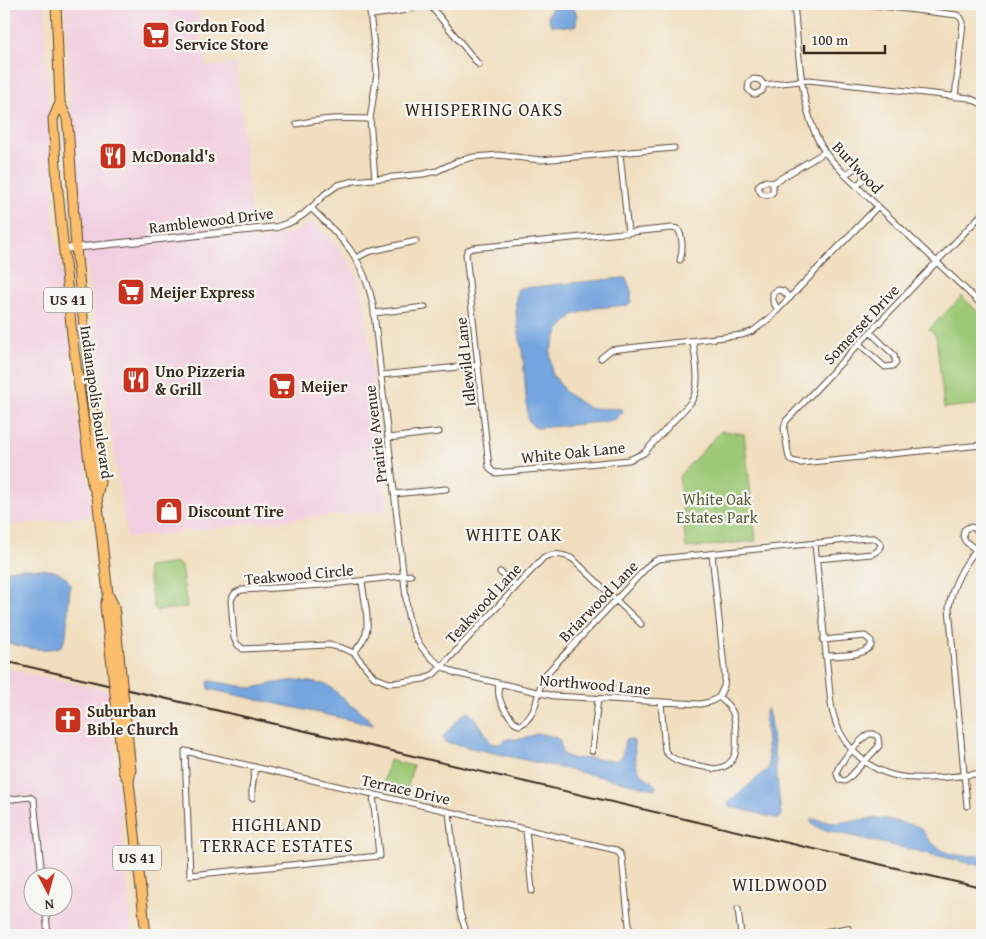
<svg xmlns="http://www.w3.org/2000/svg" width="986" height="939" viewBox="0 0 986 939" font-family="'Gentium Book Plus',serif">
<rect width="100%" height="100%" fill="#f6f6f2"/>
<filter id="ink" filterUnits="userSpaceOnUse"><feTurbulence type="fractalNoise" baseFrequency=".02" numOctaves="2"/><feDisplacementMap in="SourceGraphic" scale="10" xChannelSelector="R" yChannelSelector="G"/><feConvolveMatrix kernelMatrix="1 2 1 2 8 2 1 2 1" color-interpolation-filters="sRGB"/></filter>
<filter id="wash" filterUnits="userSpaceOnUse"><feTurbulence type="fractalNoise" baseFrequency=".0096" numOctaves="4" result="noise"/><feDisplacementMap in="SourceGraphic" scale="20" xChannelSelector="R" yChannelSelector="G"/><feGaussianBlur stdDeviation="1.12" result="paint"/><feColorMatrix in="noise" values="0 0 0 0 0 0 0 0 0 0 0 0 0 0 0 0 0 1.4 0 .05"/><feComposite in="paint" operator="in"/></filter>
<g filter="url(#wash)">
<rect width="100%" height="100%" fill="#f1debe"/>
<path fill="#f2cfe0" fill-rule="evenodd" d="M4,4H45L46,63L54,188L53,210L55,237L61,263L77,413L89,486L92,516L4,526Z
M65,4H198L202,40L207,67L236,64L254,241L295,231L313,222L338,246L353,268L360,284L365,309L387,509L127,538L72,171Z
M4,668L109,691L132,935H4ZM32,876H62V906H32Z"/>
<path fill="#9dc976" stroke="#6c7a4a" d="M962,296L982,316V404L944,408L936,336L929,329Z
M721,431L744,434L756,541L686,548L679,476Z
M178,563L181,567L187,607L156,611L154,609L147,569L148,567Z
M389,760L413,766L406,794L382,788Z"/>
<path fill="#74a5df" stroke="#58687e" d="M568,7L575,10L577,15L576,25L572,27L551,25L548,16L552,8Z
M622,278H626L631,291V302L628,305L594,308L573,315L558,331L550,352L552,377H555L565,392L588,408L621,409L623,411L622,414L618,415L616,419L602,422L537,428L531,424L528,420C526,399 525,378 523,357C520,335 513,312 517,290L522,288Z
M21,568C38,570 64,566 70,585L66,635L62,646C43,653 23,647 4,642V571Z
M297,680L328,685L348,702L350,706L355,707L373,723V725L209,689L208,682L210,681L253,688L275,683Z
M767,708L770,718L781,814L780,817L778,819L729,806L728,803L769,768L765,720V712Z
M469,712L481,726L490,742L493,744H499L508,739H521L539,733L557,738L560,741L562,754L574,759L591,758L616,761L622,756L625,740L631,739L634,741C636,755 632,767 645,777C650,781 654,783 657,787L655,789L445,742L443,737L445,734L463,714Z
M877,818L887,819L920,827C924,831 925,836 929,840C945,856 962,857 982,855V866L821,829L813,825L810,820L814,819L834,823Z"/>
</g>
<g filter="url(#ink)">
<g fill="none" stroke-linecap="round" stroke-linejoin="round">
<defs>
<path id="minor" d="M369,4L377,73L370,119L375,179
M429,4L479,65
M794,4C799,49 799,113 825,152C830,160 839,167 845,175L982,305
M865,4L957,15L961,18L963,23L955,97
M371,15C388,13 406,12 422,4
M764,85L762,91L756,94H753L748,89L749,82L754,79L760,80L764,85L809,80L969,98L982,104
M297,124C322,118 344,118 370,119
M674,148L541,160L498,155L474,157L458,161L437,171L423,174L354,181L338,185L325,194L311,208C345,241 362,256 373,304L408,616C415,645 429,661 455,673L554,696L700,704L710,702L719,697
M620,153L628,233
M845,175L855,168L861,169C867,176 862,181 857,186
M773,183L766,181L760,184L758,187L761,193C765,196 769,196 773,192V183L825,152
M982,214L786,421L784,428L789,458L792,461L801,463L982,445
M356,258L368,252L416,241
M680,260C683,251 683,237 678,229L672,228L473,248L468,250L466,254L489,467L492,471L496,473L629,460L644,453L691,402C702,385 695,360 693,341
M778,310L773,301V293L778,290L783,291L790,298
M374,313L425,307
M859,344L885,367L893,366L896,363L894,355L870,332
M601,358L611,350L742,335L753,331L770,318L878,206
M381,375L478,365
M388,438L439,432
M394,494L446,489
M815,544L831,704C838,747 872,778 916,778C938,779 961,776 982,773
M976,550L965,541L963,536L964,530L969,527L975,528L982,536
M712,554L725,676L724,686L719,697
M500,572L516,586
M411,575L323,585L242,590L235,593L231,600L234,638L237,644L243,649L329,645L342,648L354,653L374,677L389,683L402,682L424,679L434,674L441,667L544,557C555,553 563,554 573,559L641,624
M823,640L865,636L871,641V646C863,657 838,655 825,656
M354,653C358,647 364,641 366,633C370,619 363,595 362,581
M499,685C496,701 506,712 516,724L520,725C539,715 536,692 544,676L650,564L658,559L867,538H874L881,543C880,550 877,552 872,554L817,559
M661,702L665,751C675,765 699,765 715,769C738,766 737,749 736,731C735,724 735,717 732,711C729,706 724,701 719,697
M869,734H874L878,737L879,746L849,778L845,781L840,780C838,777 836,775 837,772C837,765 862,738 869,734Z
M592,751L598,699
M373,794L379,856L190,875L185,751L616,850L620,853L622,858L630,935
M252,798V789L255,767
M4,800L30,797L34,800L42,876
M967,806L949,608C952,583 965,562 982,543
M449,812L460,913L467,935
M526,830L532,891
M45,906L48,935
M738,909L741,935
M820,935L824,932L848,928"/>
<path id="tertiary" d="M63,249L277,227C291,223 301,218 311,208"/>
<path id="trunk" d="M56,4L60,103L67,118L69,139L76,248L100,482L97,496
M60,103L53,119L57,181L72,335L92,483L97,496L108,594L114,606L119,655
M108,594L105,606L111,657
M125,712L131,770L129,782L146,935
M117,713L123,771L129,782"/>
</defs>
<use href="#minor" stroke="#564536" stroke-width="7"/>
<use href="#tertiary" stroke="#564536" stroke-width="8"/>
<use href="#trunk" stroke="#564536" stroke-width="11"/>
<use href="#minor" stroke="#fff" stroke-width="5"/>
<use href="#tertiary" stroke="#fff" stroke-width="6"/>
<use href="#trunk" stroke="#fabe6d" stroke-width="9"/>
<path stroke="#3b2a1e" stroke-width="2" d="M4,661L982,888"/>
<defs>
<path id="trunk-bridge" d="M119,655L125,712
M111,657L117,713"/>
</defs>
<use href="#trunk-bridge" stroke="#564536" stroke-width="11" stroke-linecap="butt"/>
<use href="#trunk-bridge" stroke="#fabe6d" stroke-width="9"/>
</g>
</g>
<defs>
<symbol id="supermarket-square" viewBox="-11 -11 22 22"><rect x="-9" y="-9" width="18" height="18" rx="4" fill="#c8321e" stroke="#f6f6f2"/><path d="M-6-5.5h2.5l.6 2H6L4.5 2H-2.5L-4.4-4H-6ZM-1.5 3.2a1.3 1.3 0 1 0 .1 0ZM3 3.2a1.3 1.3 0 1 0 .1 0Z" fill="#fff"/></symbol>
<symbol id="restaurant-square" viewBox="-11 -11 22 22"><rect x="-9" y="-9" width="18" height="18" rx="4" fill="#c8321e" stroke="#f6f6f2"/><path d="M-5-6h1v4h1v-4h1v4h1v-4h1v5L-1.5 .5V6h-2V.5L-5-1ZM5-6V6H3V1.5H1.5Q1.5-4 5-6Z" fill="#fff"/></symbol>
<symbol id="shop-square" viewBox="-11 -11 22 22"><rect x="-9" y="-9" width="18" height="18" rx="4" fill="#c8321e" stroke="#f6f6f2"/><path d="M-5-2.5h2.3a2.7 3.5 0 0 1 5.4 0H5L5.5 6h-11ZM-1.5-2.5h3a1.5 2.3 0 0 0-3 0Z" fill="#fff"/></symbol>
<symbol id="church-square" viewBox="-11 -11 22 22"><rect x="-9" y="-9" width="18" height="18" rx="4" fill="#c8321e" stroke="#f6f6f2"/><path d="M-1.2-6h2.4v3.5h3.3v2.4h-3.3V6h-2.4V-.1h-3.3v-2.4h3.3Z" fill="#fff"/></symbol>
</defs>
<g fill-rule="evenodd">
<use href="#supermarket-square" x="140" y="19" width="32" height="32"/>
<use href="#restaurant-square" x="97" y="140" width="32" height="32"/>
<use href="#supermarket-square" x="115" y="276" width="32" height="32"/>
<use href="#restaurant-square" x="120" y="364" width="32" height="32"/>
<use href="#supermarket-square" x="266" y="370" width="32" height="32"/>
<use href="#shop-square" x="153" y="495" width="32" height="32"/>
<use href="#church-square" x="52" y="704" width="32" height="32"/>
</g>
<g text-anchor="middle" stroke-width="4.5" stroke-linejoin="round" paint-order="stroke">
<g fill="#f6f6f2" stroke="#73675e" stroke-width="1">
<rect x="44" y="287.5" width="48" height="25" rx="4"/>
<rect x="113" y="845.5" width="48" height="25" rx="4"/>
</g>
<g font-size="15" font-weight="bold" fill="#3b2a1e">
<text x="68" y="305">US 41</text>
<text x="137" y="863">US 41</text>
</g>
<g font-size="16" font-weight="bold" fill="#3b2a1e" stroke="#f6f6f2" text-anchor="start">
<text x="175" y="32">Gordon Food<tspan x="175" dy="18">Service Store</tspan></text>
<text x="132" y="162">McDonald's</text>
<text x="150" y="298">Meijer Express</text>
<text x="155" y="377">Uno Pizzeria<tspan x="155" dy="18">&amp; Grill</tspan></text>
<text x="301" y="392">Meijer</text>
<text x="188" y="517">Discount Tire</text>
<text x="87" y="717">Suburban<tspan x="87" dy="18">Bible Church</tspan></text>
</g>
<g font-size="16" fill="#3b2a1e" stroke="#f6f6f2">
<text transform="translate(858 167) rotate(47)" y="6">Burlwood</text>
<text transform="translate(211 220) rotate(-7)" y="6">Ramblewood Drive</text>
<text transform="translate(861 324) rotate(-47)" y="6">Somerset Drive</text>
<text transform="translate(465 362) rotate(-96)" y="6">Idlewild Lane</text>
<text transform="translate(97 402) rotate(82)" y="6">Indianapolis Boulevard</text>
<text transform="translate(375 434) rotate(-97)" y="6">Prairie Avenue</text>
<text transform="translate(573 452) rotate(-6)" y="6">White Oak Lane</text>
<text transform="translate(299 574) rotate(-5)" y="6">Teakwood Circle</text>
<text transform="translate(598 601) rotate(-46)" y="6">Briarwood Lane</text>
<text transform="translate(483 603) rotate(-47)" y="6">Teakwood Lane</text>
<text transform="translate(595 684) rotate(5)" y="6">Northwood Lane</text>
<text transform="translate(406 789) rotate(13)" y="6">Terrace Drive</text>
</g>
<g font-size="16" fill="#585a38" stroke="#f6f6f2">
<text x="717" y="505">White Oak<tspan x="717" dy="18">Estates Park</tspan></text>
</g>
<g font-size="18" letter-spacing="1" fill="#3b2a1e" stroke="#f6f6f2">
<text x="484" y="116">WHISPERING OAKS</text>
<text x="514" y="541">WHITE OAK</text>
<text x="277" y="831">HIGHLAND<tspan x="277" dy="21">TERRACE ESTATES</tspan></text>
<text x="780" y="891">WILDWOOD</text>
</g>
</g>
<rect width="986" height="939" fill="none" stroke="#f6f6f2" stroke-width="20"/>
<g transform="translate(48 892) rotate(174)"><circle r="24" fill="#f6f6f2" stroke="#aba49d"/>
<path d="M0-4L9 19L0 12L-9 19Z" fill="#c8321e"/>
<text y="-8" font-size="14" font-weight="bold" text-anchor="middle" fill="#3b2a1e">N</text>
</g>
<path d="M804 45v8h81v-8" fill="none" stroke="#3b2a1e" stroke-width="2.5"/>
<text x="811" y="45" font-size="15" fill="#3b2a1e" stroke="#f6f6f2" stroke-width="4" paint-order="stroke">100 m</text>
</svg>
